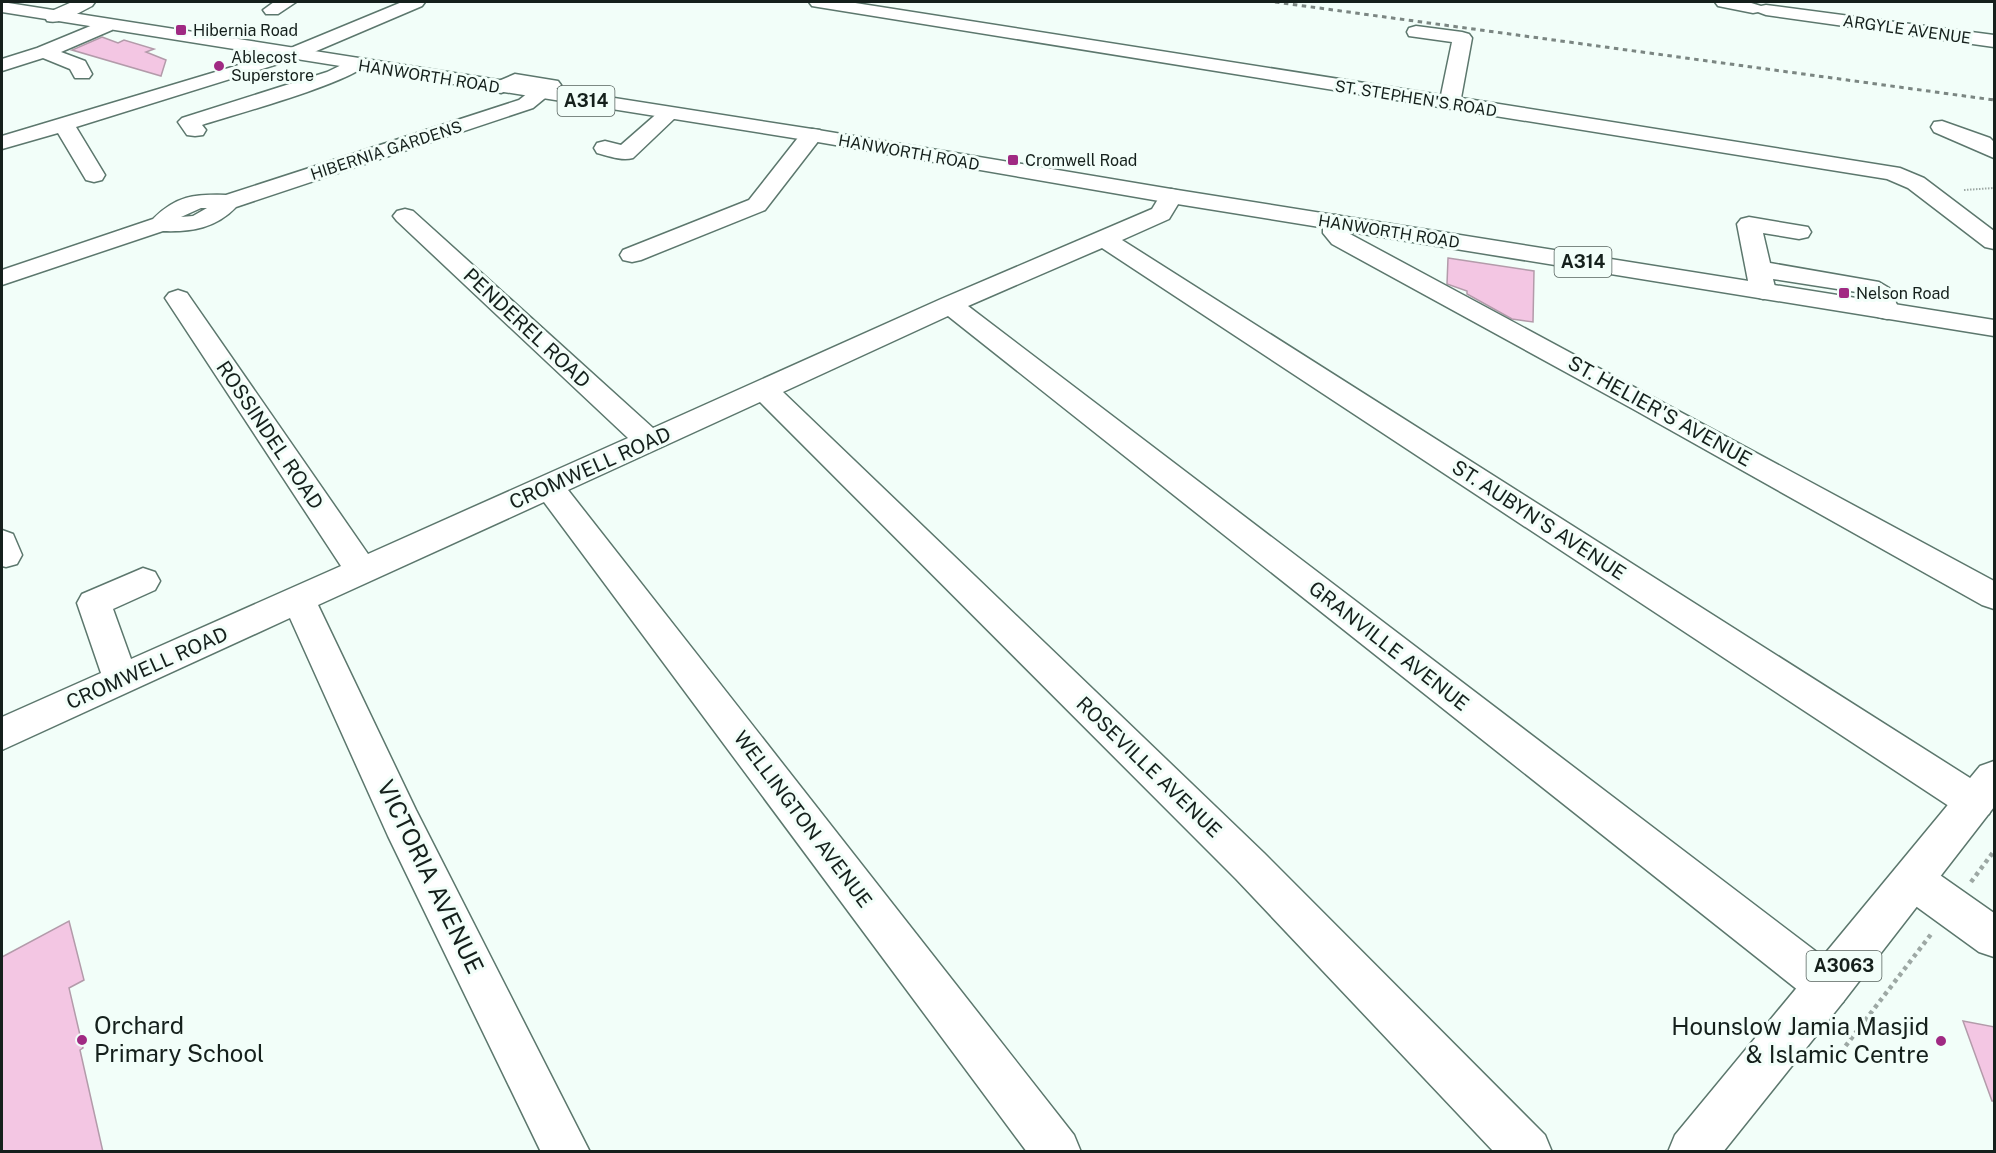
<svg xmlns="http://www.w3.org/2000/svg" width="1996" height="1153" viewBox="0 0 1996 1153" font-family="'Public Sans',sans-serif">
<rect width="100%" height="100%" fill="#f2fef9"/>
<path fill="#f3c6e3" stroke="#b39baa" stroke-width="1.5" d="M102,37L118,43L124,40L154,49L146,52L166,60L161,76L72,50Z
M1448,258L1534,271L1533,322L1512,319L1467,294V291L1447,284Z
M69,921L84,980L69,988L83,1048L80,1050L103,1152H2V957Z
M1963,1021L1995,1027V1101H1992Z"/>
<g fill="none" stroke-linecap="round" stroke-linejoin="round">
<defs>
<path id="minor" d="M72,2H95L92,6C79,12 62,25 47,21L45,17L47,13Z
M274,2H296L278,14H266L263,10Z
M402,2H425L422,6L307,55L76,127L105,175L102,180L94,182L86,180L58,133L2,149V136L252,61L293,47Z
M809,2H849L1441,95L1452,42L1409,36L1407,32L1409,28L1416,26L1462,32L1469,34L1472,38L1461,98L1900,168L1924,178L1994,231V249L1985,247L1908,188L1887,179L818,7L812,6Z
M1715,2H1748L1761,6L1766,5L1994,35V47L1766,15L1758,12L1753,13L1718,6Z
M105,20L112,22L114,26L112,30L61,52L85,61L92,74L89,78H75L70,69L43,58L2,71V59L37,48Z
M356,58L363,60L366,64C353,82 230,116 202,125L206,130L203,135L195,136L187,135L178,122L182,118L327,72Z
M515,74L558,81L561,85L533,108L236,207C216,228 192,232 163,231L2,285V270L153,219C176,196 194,194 226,195L519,100L533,89L518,86L501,93L494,91L491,87L494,83ZM201,208H207L193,216L181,217Z
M668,108L675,110L678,114L675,118L633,158C621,161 609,156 597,153L594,148L597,143L605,141L621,145L661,110Z
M1942,121L1990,138L1994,142V158L1934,132L1931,127L1934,122Z
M812,129L820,130L823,135L765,210L641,260L632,262L623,260L620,255L623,250L749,200L804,130Z
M1171,189L1179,191L1183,196L1169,219L1122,240L1989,790L1994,802L1989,814L1975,819L1961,814L1102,248L968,306L1843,972L1850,987L1843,1002L1828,1009L1813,1002L948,316L783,392L1264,853L1545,1135L1552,1152H1494L1236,879L760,402L568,490L1074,1135L1081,1152H1027L544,502L318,605L416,810L590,1152H541L388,836L290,618L2,750V717L101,673L77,603L82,594L143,568L155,572L160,581L155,590L113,609L131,659L341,566L165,298L169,293L178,290L187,293L368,554L628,438L397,221L393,216L397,211L405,209L413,211L653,428L941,299L1152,209L1163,191Z
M1335,215L1343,217L1350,234L1994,581V609L1982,605L1633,409L1332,244L1323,233V222L1327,217Z
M1749,217L1808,227L1811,232L1808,237L1799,239L1763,233L1770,263L1879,282L1889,288L1900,311L1896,317L1887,319L1878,317L1869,297L1863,293L1773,279L1776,291L1772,296L1763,299L1754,296L1750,291L1737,224L1741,219Z
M2,530L13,534L22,555L17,564L6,567L2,566Z
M1913,861L1927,866L1994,913V957L1979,952L1899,894L1893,880L1899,866Z"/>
<path id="major" d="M2,2L812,129L1171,189L1994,320V336L1171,203L812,141L2,12Z
M1994,761V807L1843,1002L1723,1152H1668L1675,1135L1980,766Z"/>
</defs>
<use href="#minor" stroke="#5c776d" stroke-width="3"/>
<use href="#major" stroke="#5c776d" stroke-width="3"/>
<path stroke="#9da8a4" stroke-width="2" stroke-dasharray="1.5 1.5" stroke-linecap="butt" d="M1964,190L1994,188"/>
<path stroke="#9da8a4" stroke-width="4.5" stroke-dasharray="4 4" stroke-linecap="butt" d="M1971,882L1994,851
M1831,1065L1932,933"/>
<use href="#minor" fill="#fff" fill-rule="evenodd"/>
<use href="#major" fill="#fff" fill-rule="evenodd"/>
<path stroke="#7b8682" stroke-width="3" stroke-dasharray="4.5 4.5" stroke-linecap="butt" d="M1275,2L1994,100"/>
</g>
<g fill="#a02a83" stroke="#f2fef9" stroke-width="2">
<rect x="175" y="24" width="12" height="12" rx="3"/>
<circle cx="219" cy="66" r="6"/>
<rect x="1007" y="154" width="12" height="12" rx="3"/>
<rect x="1838" y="287" width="12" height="12" rx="3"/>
<circle cx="82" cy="1040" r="6"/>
<circle cx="1941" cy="1041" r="6"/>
</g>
<g text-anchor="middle" stroke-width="6" stroke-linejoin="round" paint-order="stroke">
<g font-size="16" fill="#15201c" stroke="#f2fef9">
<text transform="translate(1907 29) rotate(8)" y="6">ARGYLE AVENUE</text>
<text transform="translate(429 76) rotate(9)" y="6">HANWORTH ROAD</text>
<text transform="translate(1416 98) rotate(9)" y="6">ST. STEPHEN'S ROAD</text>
<text transform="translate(386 150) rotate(-18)" y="6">HIBERNIA GARDENS</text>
<text transform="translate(909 152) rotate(10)" y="6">HANWORTH ROAD</text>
<text transform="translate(1389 231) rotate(9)" y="6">HANWORTH ROAD</text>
</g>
<g font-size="16" fill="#15201c" stroke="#f2fef9" text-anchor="start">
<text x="193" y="36">Hibernia Road</text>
<text x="231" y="63">Ablecost<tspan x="231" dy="18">Superstore</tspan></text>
<text x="1025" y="166">Cromwell Road</text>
<text x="1856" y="299">Nelson Road</text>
</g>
<g fill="#f2fef9" stroke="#57635e" stroke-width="1.5">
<rect x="557.5" y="86" width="57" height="30" rx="4.5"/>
<rect x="1554.5" y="247" width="57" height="30" rx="4.5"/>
<rect x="1806.5" y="951" width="75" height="30" rx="4.5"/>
</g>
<g font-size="18" font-weight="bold" fill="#15201c">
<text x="586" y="107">A314</text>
<text x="1583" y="268">A314</text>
<text x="1844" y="972">A3063</text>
</g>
<g font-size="20" fill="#15201c" stroke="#f2fef9">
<text transform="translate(527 328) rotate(43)" y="7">PENDEREL ROAD</text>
<text transform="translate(1660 411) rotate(29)" y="7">ST. HELIER'S AVENUE</text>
<text transform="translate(270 435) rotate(56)" y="7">ROSSINDEL ROAD</text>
<text transform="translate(590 468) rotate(-24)" y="7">CROMWELL ROAD</text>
<text transform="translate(1539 520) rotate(33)" y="7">ST. AUBYN'S AVENUE</text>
<text transform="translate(1389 646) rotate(38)" y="7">GRANVILLE AVENUE</text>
<text transform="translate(147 668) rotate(-24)" y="7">CROMWELL ROAD</text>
<text transform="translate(1149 767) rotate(44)" y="7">ROSEVILLE AVENUE</text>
<text transform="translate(803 819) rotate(53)" y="7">WELLINGTON AVENUE</text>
</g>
<g font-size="24" fill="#15201c" stroke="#f2fef9">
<text transform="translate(430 877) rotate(64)" y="8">VICTORIA AVENUE</text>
</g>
<g font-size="24" fill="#15201c" stroke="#f2fef9" text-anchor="start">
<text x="94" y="1034">Orchard<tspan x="94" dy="28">Primary School</tspan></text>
<text x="1929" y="1035" text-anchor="end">Hounslow Jamia Masjid<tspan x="1929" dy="28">&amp; Islamic Centre</tspan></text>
</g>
</g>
<rect width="1996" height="1153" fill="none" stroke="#15201c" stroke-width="6"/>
</svg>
